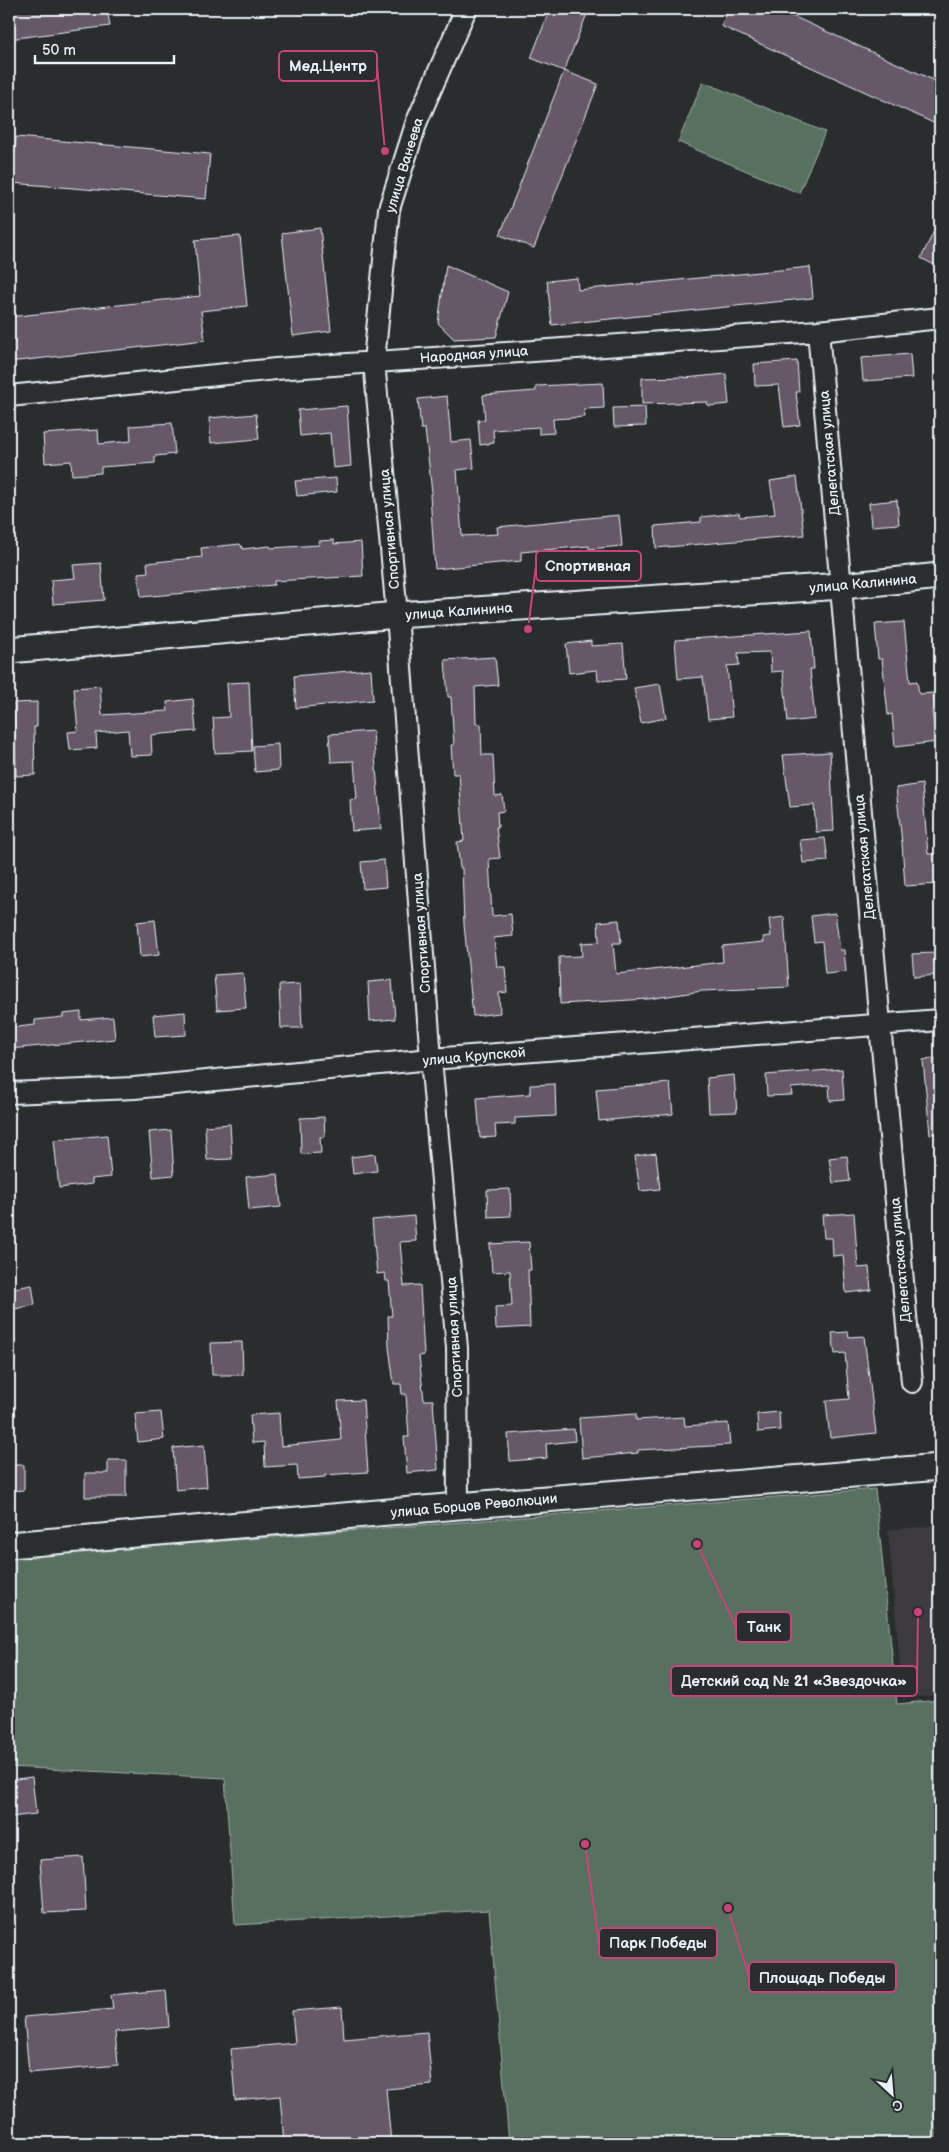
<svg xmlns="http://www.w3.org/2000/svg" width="949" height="2152" viewBox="0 0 949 2152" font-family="'Balsamiq Sans',sans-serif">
<rect width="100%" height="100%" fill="#2a2d2e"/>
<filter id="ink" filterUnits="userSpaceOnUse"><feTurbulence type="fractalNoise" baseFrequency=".02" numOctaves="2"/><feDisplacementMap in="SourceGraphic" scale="10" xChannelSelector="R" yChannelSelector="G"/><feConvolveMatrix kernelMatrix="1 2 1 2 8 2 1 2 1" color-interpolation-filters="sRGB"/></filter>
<g filter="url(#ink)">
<path fill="#3c3a3f" d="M940,1525V1695L903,1698L888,1530Z"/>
<path fill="#58715f" stroke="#a0b1ac" d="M703,82L825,132L799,193L678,142Z
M875,1489L897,1704L940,1700V2143H509L489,1910L235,1925L225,1778L9,1767V1558Z"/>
<path fill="#665967" stroke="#e8f1f8" d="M9,9H107L110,26L9,39Z
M550,9H589L564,71L531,58Z
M729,9H777L940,83V126L721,26Z
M564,71L598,84L534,248L500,235Z
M16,137L210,154L206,199L12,183Z
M940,219V268L921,258Z
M320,228L331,331L293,336L282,233Z
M240,236L247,306L201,311L205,340L9,362V317L200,296L195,240Z
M446,265L508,292L496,337L454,339L438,323Z
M810,267L813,298L552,325L547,281L577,278L578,290Z
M910,354L912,378L863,381L861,358Z
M797,361L799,392H796L800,425L784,427L779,385L755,386L754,364Z
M726,374L729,404L708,406L707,402L642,404V378L685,377V378Z
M603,383L604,408L584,409L585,417L553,419L554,433L539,434V427L493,430L494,443L480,445L478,420H485L483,395L536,391V386Z
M447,396L451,442L471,440L474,468L457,470L462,536L498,534L497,527L619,515L622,546L589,549V546L521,552V561L435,569L430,494L432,493L425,429H421L418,399Z
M347,406L351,466L333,468L330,433L300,436L298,410Z
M645,407L646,426L614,427L613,408Z
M256,414L259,439L211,443L209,418Z
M172,423L175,454L155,456V463L101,467V473L72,475L71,461L45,463L43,434L98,430L99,444L131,441L130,426Z
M797,477L804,535L656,548L655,526L701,522V517L739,513L740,517L775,514L770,481Z
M336,478L337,492L297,496L295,481Z
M897,500L899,524L871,526L869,503Z
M334,540V544L361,542L363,576L274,581V585L141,597L138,573L148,572L147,563L202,557L201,548L240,544L243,549L270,546L271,548L319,545V541Z
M101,563L104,600L53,604L51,580L75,578L73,565Z
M904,622L910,682L917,681L919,694L933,693L935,709L932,710L936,742L895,747L892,714L888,715L882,659H878L875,624Z
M811,631L814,669H810L815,719L788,722L783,671L771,672L770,652L738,653L739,665L727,666L732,717L708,719L703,677L678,679L675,640Z
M591,641V646L623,644L626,679L598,681L597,670L569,673L566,644Z
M495,657L498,685L475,687L476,724H481L482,755H493L495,796L502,795L504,811L497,812L498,827H496L500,858L489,859L492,916L511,914L513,936L494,938L497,967H505L507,992L499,993L500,1013L473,1016L464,924L462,868H460L457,842L464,841L459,774H453L451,745H454L451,697H448L445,660Z
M371,669L373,700L296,708L294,676Z
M249,682L252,751L215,753L213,718L229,717L227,683Z
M660,684L666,718L641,723L634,688Z
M100,686L102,715L168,711L167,702L193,699L196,731L151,735L152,755L130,756L128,730L96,733L97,748L70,750L68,732L78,731L74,688Z
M37,702V727H34L35,775L16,776L14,703Z
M373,731L381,829L352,831L350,800L357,799L354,761L331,762L329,734Z
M278,744L279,770L255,772L253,746Z
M830,752L834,831L816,832L814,805L790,807L783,755Z
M922,784L928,854H940V884L905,886L902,843L896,788Z
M825,838L828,861L803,863L800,840Z
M384,860L386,887L363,889L361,862Z
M835,913L840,950H844L846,972L825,974L822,941L814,942L811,916Z
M784,917L789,987L702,991L648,999L560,1004L559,957L582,956L581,943L599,942L598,922L619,920L621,943H613L616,974L723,962L722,946L764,942L763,937L771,936L769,919Z
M155,920L159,955L140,957L137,922Z
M935,953L936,975L914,977L912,954Z
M243,973L246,1008L217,1010L214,975Z
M392,980L395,1019L370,1021L368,982Z
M300,984L302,1028H281L279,985Z
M81,1012V1020L113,1017L115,1039L9,1049V1028L35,1025V1020L63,1017V1014Z
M185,1012L186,1035L155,1037L153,1015Z
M940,1058V1133L930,1134L923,1060Z
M842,1069L844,1100L830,1101L829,1085L791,1088L792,1095L767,1096L766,1075Z
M734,1075L737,1112L709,1113L707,1078Z
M670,1083L673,1114L599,1121L596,1089Z
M555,1084L556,1116L515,1118V1124L495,1125L496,1137L480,1138L477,1098L530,1094V1085Z
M324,1117L325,1137H320L321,1153L301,1154L300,1118Z
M230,1124L232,1159L207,1160L205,1126Z
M171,1130L174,1175L153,1177L149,1132Z
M107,1135L111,1177L92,1179V1184L59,1188L54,1140Z
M656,1153L660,1189L640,1191L635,1156Z
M375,1154L377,1171L353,1174L351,1157Z
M847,1156L850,1181L833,1183L829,1158Z
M278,1174L281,1207L249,1210L246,1177Z
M510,1189L511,1216L488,1217L487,1190Z
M854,1213L858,1268L869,1267L871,1290L846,1293L843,1255L833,1256L832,1238H824L822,1215Z
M414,1216L416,1241L400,1242L404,1286L420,1285L424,1355L419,1356L424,1400H433L438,1470L407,1473L404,1437H409L406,1394H402L401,1384H394L389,1347L388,1316H392L389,1281H386L385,1273L377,1274L372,1220Z
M529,1242L531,1270H528L530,1327L496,1329L495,1307L512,1306L510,1271L492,1272L490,1244Z
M32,1285L35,1305L9,1310V1289Z
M848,1332L849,1337L864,1336L876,1433L830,1438L826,1401L849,1399L845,1353L835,1354L832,1333Z
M242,1342L243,1375H212L211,1343Z
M363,1400L368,1472L325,1475V1477L298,1479L297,1465L265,1467L264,1442L252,1443L250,1415L279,1413L281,1446L341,1440L338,1401Z
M161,1412L164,1439L138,1442L135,1414Z
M779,1412L780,1430L758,1432L757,1414Z
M636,1414V1420L684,1417L685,1426L728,1423L730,1445L638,1450V1453L582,1458L579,1418Z
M574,1429L575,1441L546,1444L547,1458L510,1461L508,1434Z
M204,1445L207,1487L176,1490L173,1448Z
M108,1460H126V1497H85V1473H108Z
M9,1465H24V1490L9,1491Z
M32,1777L36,1814L11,1817L9,1780Z
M83,1857L86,1911L44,1913L40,1860Z
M166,1990L169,2027L115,2032L118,2065L29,2073L24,2017L113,2009L111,1995Z
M342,2007L344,2039L427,2032L432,2085L386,2089L391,2143H284L280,2096L235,2100L231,2049L295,2043L292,2011Z"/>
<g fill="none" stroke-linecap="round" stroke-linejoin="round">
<defs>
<path id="minor" d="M818,331C851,681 879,1032 912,1382
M9,396L276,369L818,331L940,318
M9,1093L134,1088L431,1059L940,1020
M458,1506L457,1348L431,1059L397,615L374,361L389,209L417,121L466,9"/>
<path id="tertiary" d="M9,650L397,615L842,586L940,576
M9,1545L458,1506L940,1467"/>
</defs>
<use href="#minor" stroke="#e8f1f8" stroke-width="24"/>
<use href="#tertiary" stroke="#e8f1f8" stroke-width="29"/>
<use href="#minor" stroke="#2a2d2e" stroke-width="20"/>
<use href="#tertiary" stroke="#2a2d2e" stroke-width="25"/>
</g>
</g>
<g text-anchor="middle" stroke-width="4.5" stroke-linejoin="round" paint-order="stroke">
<g font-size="14" fill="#e8f1f8" stroke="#2a2d2e">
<text transform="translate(404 165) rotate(-73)" y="5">улица Ванеева</text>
<text transform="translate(474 354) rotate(-4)" y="5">Народная улица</text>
<text transform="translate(829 453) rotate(-95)" y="5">Делегатская улица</text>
<text transform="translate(389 529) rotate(-95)" y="5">Спортивная улица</text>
<text transform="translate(863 583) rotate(-5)" y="5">улица Калинина</text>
<text transform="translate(459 611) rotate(-4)" y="5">улица Калинина</text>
<text transform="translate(864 857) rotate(-95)" y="5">Делегатская улица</text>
<text transform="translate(421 933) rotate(-94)" y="5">Спортивная улица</text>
<text transform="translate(474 1056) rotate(-5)" y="5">улица Крупской</text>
<text transform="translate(900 1260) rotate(-95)" y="5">Делегатская улица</text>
<text transform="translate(454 1337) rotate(-93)" y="5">Спортивная улица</text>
<text transform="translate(474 1505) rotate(-5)" y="5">улица Борцов Революции</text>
</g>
</g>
<path fill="none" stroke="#ca437a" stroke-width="2" d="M385 151L377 66M528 629L536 566M697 1544L736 1627M918 1612L917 1681M585 1844L599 1943M728 1908L749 1977"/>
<g fill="#ca437a" stroke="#2a2d2e" stroke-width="2">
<circle cx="385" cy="151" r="5"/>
<circle cx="528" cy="629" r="5"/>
<circle cx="697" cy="1544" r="5"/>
<circle cx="918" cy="1612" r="5"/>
<circle cx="585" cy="1844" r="5"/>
<circle cx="728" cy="1908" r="5"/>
</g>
<g fill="#2a2d2e" stroke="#ca437a" stroke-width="2">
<rect x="279" y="51" width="98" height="30" rx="5"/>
<rect x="536" y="551" width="105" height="30" rx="5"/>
<rect x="736" y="1612" width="55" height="30" rx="5"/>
<rect x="671" y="1666" width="246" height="30" rx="5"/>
<rect x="599" y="1928" width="118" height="30" rx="5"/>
<rect x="749" y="1962" width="147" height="30" rx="5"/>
</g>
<g font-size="15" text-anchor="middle" font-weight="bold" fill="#e8f1f8">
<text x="328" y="71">Мед.Центр</text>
<text x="588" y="571">Спортивная</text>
<text x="764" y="1632">Танк</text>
<text x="794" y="1686">Детский сад № 21 «Звездочка»</text>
<text x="658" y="1948">Парк Победы</text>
<text x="822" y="1983">Площадь Победы</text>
</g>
<rect width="949" height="2152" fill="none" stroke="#2a2d2e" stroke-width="30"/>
<rect x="15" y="15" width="919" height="2122" fill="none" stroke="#e8f1f8" stroke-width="2" filter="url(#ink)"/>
<g transform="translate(892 2094) rotate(154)" stroke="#2a2d2e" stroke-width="4" paint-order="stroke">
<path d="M0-4L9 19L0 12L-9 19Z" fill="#e8f1f8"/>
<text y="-8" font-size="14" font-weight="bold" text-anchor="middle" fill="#e8f1f8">С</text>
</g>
<path d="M35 55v8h139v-8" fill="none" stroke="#e8f1f8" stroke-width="2.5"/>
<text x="42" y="55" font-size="15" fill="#e8f1f8" stroke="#2a2d2e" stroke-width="4" paint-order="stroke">50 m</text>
</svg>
